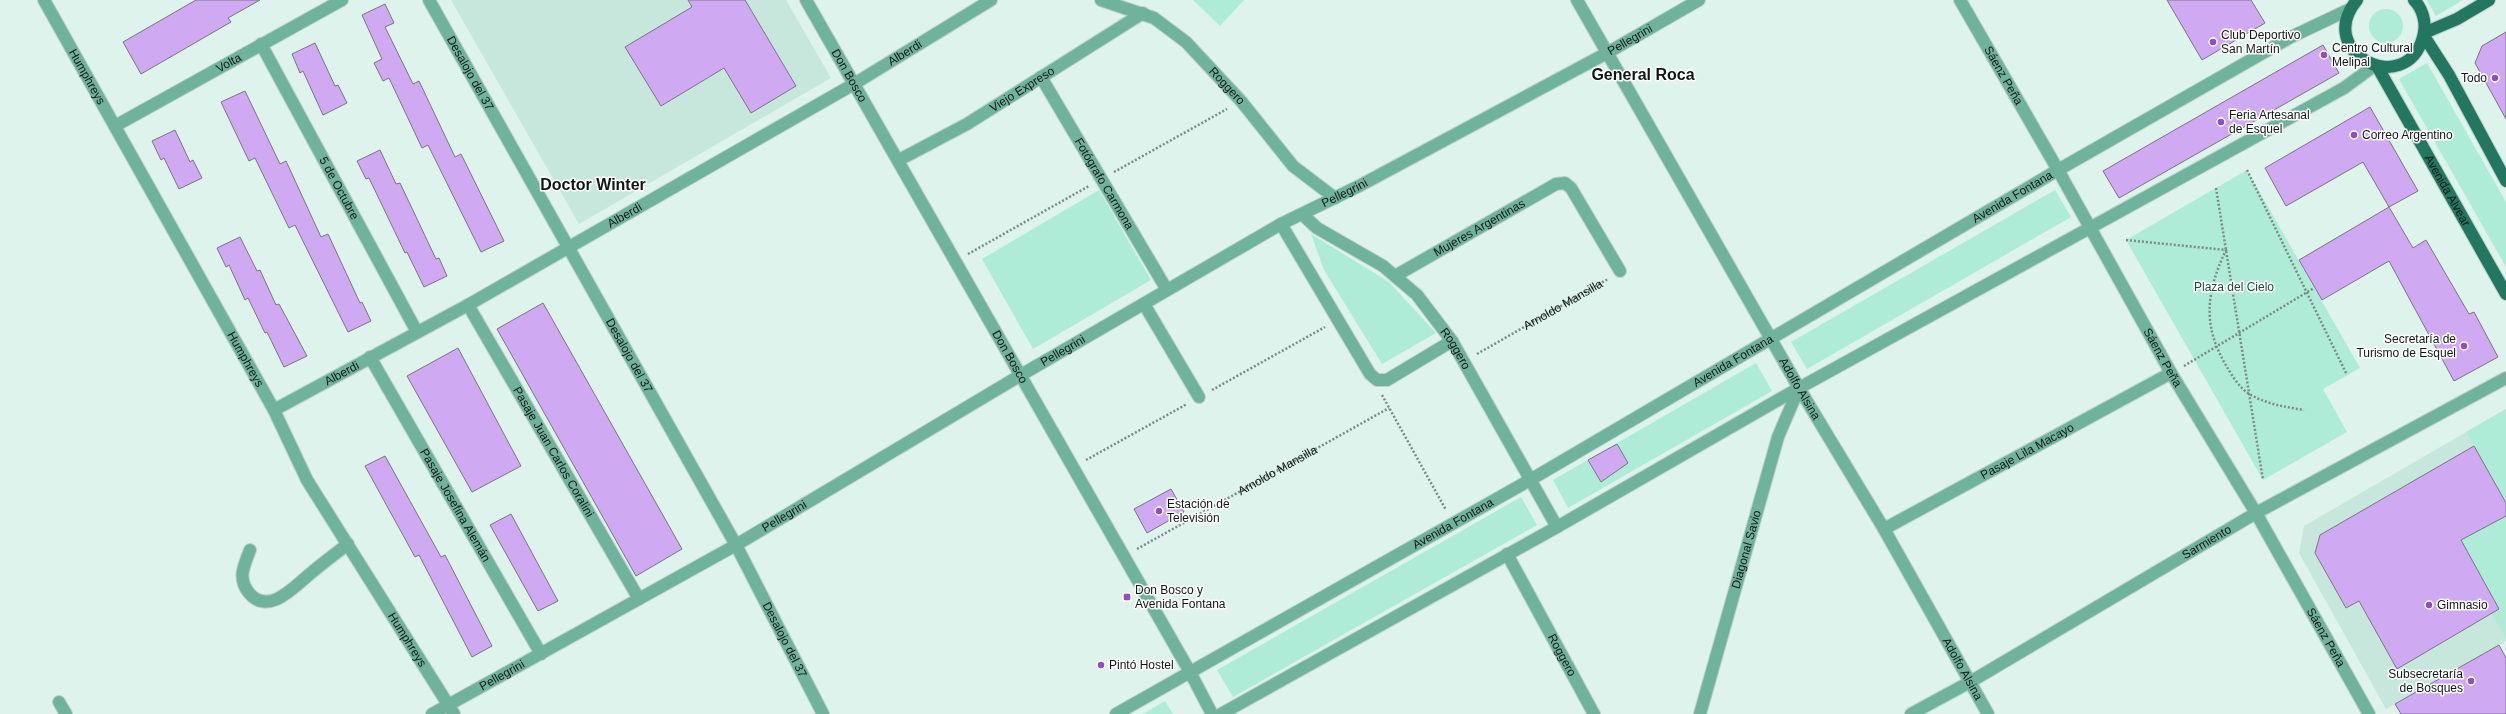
<svg xmlns="http://www.w3.org/2000/svg" width="2506" height="714" viewBox="0 0 2506 714" font-family="Helvetica,sans-serif">
<rect width="100%" height="100%" fill="#ddf3eb"/>
<path fill="#c8e7dc" d="M451,0H786L831,78L579,224Z
M2506,409V641L2386,709L2299,553L2304,526Z"/>
<path fill="#afecd7" d="M1193,0H1244L1220,26Z
M2427,0H2463L2436,16Z
M2369 26a17 17 0 1 1 34 0a17 17 0 1 1-34 0Z
M2427,63L2506,202V267L2399,79Z
M2247,170L2360,368L2323,389L2347,432L2263,480L2126,240Z
M1099,190L1151,280L1033,349L982,259Z
M2055,190L2071,217L1807,369L1791,342Z
M1311,234L1389,282L1436,333L1382,364L1324,270Z
M1756,363L1772,391L1568,508L1553,480Z
M2506,409V503L2466,432Z
M1521,497L1537,525L1233,697L1217,670Z
M2506,514V638L2491,613L2499,608L2461,540Z
M1165,701L1173,714H1143Z"/>
<path fill="#cfaaf3" stroke="#7c7484" d="M196,0H260L228,18L231,22L141,74L123,42Z
M688,0H745L796,86L751,113L724,68L661,106L625,47L692,7Z
M2167,0H2251L2265,23L2202,60Z
M385,4L394,23L385,27L413,84L419,81L455,157L461,154L504,241L481,252L428,145L422,148L389,78L383,81L374,63L382,59L362,15Z
M2506,32V119L2475,63L2482,46Z
M315,43L335,86L338,85L347,103L323,115L303,71L300,73L292,54Z
M2323,45L2339,73L2119,198L2103,171Z
M245,91L280,164L286,161L321,237L328,234L360,303L362,302L371,321L348,332L295,225L289,228L255,158L249,161L221,102Z
M2370,107L2418,191L2389,207L2363,162L2286,206L2265,168Z
M175,130L190,162L193,160L202,178L179,189L164,158L161,160L152,141Z
M380,150L396,184L400,183L436,259L439,258L447,276L424,287L407,252L405,253L369,178L366,179L357,161Z
M2389,207L2413,248L2426,240L2469,314L2474,312L2498,357L2454,381L2389,261L2322,300L2299,260Z
M240,237L257,271L260,270L276,305L279,304L307,356L284,367L267,332L265,333L248,298L245,300L229,265L226,267L217,248Z
M543,303L682,549L636,576L497,329Z
M458,348L521,466L472,492L407,376Z
M1617,444L1628,463L1601,482L1588,460Z
M2474,446L2506,503V516L2461,540L2499,609L2397,669L2359,601L2346,608L2315,553L2320,535Z
M385,456L441,557L445,555L492,646L472,657L419,555L415,557L365,466Z
M1171,489L1184,512L1147,533L1134,509Z
M511,514L558,601L538,611L490,525Z
M2499,645L2506,658V714H2401L2395,704Z"/>
<g fill="none" stroke-linecap="round" stroke-linejoin="round">
<defs>
<g id="minor">
<path id="s3" d="M44,0L274,410L307,480L454,714"/>
<path id="s4" d="M429,0L736,545L823,714"/>
<path id="s5" d="M806,0L1190,672L1212,714"/>
<path id="s6" d="M1101,0L1154,18L1186,42L1241,101L1293,166L1335,198"/>
<path id="s7" d="M1577,0L1799,388L1884,529L1988,714"/>
<path id="s8" d="M1960,0L2058,170L2171,373L2256,513L2369,714"/>
<path id="s9" d="M261,44L417,332"/>
<path id="s10" d="M1041,77L1167,290"/>
<path id="s11" d="M115,126L342,0"/>
<path id="s12" d="M899,160L967,124L1143,13"/>
<path id="s13" d="M1303,215L1317,228L1383,266L1417,295L1452,341L1557,527"/>
<path d="M1281,224L1370,374L1377,380H1387L1452,341"/>
<path id="s14" d="M1395,276L1556,184L1565,183L1571,188L1620,271"/>
<path d="M1144,304L1199,397"/>
<path id="s15" d="M468,305L639,599"/>
<path id="s16" d="M370,357L541,654"/>
<path id="s17" d="M274,410L468,305L854,84L991,0"/>
<path id="s18" d="M1884,529L2171,373"/>
<path d="M250,550C244,566 237,578 249,593C269,617 296,585 311,573C323,563 335,554 348,544"/>
<path id="s19" d="M1507,554L1594,714"/>
<path d="M59,702L66,714"/>
<path id="s20" d="M432,714L736,545L1021,375L1281,224L1359,186L1607,53L1699,0"/>
<path id="s21" d="M1116,714L1530,480L2058,170L2291,37L2350,9"/>
<path d="M1221,714L1557,527L1799,388L2344,88L2374,66"/>
<path id="s22" d="M1700,714L1778,437L1799,388"/>
<path id="s23" d="M1911,714L1970,682L2256,513L2506,378"/>
</g>
<g id="major">
<path d="M2357,0C2313,53 2406,99 2423,37C2427,24 2423,9 2414,0"/>
<path d="M2424,33L2457,19L2489,0"/>
<path d="M2424,36L2449,75L2506,181"/>
<path id="s24" d="M2377,66L2506,294"/>
</g>
</defs>
<use href="#minor" stroke="#bcd0c9" stroke-width="14"/>
<use href="#major" stroke="#bcd0c9" stroke-width="14"/>
<g stroke="#7c8b85" stroke-width="2.5" stroke-dasharray="2 2" stroke-linecap="butt">
<path d="M2247,170L2347,375"/>
<path d="M1114,172L1227,109"/>
<path d="M2216,188L2263,480"/>
<path d="M2126,240L2226,250C2206,292 2202,326 2227,367C2232,376 2241,390 2251,395C2267,404 2285,407 2304,410"/>
<path d="M968,254L1089,186"/>
<path id="s1" d="M1477,354L1608,279"/>
<path d="M2184,366L2314,288"/>
<path d="M1212,390L1325,327"/>
<path d="M1382,395L1446,510"/>
<path d="M1086,460L1187,404"/>
<path id="s2" d="M1137,549L1389,408"/>
</g>
<use href="#minor" stroke="#70b39d" stroke-width="12"/>
<use href="#major" stroke="#237660" stroke-width="12"/>
</g>
<g fill="#8f4ec3" stroke="#fff" stroke-width="1.5">
<circle cx="2213" cy="42" r="4"/>
<circle cx="2324" cy="55" r="4"/>
<circle cx="2495" cy="78" r="4"/>
<circle cx="2221" cy="122" r="4"/>
<circle cx="2354" cy="135" r="4"/>
<circle cx="2464" cy="346" r="4"/>
<circle cx="1159" cy="511" r="4"/>
<rect x="1123" y="593" width="8" height="8" rx="2"/>
<circle cx="2429" cy="605" r="4"/>
<circle cx="1101" cy="665" r="4"/>
<circle cx="2471" cy="681" r="4"/>
</g>
<g text-anchor="middle" stroke-width="3" stroke-linejoin="round" paint-order="stroke">
<g font-size="12" fill="#0f1714" stroke="#fff" text-anchor="start">
<text x="2221" y="39">Club Deportivo<tspan x="2221" dy="14">San Martín</tspan></text>
<text x="2332" y="52">Centro Cultural<tspan x="2332" dy="14">Melipal</tspan></text>
<text x="2487" y="82" text-anchor="end">Todo</text>
<text x="2229" y="119">Feria Artesanal<tspan x="2229" dy="14">de Esquel</tspan></text>
<text x="2362" y="139">Correo Argentino</text>
<text x="2456" y="343" text-anchor="end">Secretaría de<tspan x="2456" dy="14">Turismo de Esquel</tspan></text>
<text x="1167" y="508">Estación de<tspan x="1167" dy="14">Televisión</tspan></text>
<text x="1135" y="594">Don Bosco y<tspan x="1135" dy="14">Avenida Fontana</tspan></text>
<text x="2437" y="609">Gimnasio</text>
<text x="1109" y="669">Pintó Hostel</text>
<text x="2463" y="678" text-anchor="end">Subsecretaría<tspan x="2463" dy="14">de Bosques</tspan></text>
</g>
<g font-size="12" fill="#0f1714" stroke="#fff">
<text dy="4" stroke="none"><textPath href="#s20" startOffset="1375">Pellegrini</textPath></text>
<text dy="4" stroke="none"><textPath href="#s17" startOffset="725">Alberdi</textPath></text>
<text dy="4" stroke="none"><textPath href="#s11" startOffset="130">Volta</textPath></text>
<text dy="4" stroke="none"><textPath href="#s4" startOffset="84">Desalojo del 37</textPath></text>
<text dy="4" stroke="none"><textPath href="#s5" startOffset="87">Don Bosco</textPath></text>
<text dy="4" stroke="none"><textPath href="#s8" startOffset="87">Sáenz Peña</textPath></text>
<text dy="4" stroke="none"><textPath href="#s3" startOffset="88">Humphreys</textPath></text>
<text dy="4" stroke="none"><textPath href="#s6" startOffset="156">Roggero</textPath></text>
<text dy="4" stroke="none"><textPath href="#s12" startOffset="142">Viejo Expreso</textPath></text>
<text dy="4" stroke="none"><textPath href="#s10" startOffset="124">Fotógrafo Carmona</textPath></text>
<text dy="4" stroke="none"><textPath href="#s9" startOffset="164">5 de Octubre</textPath></text>
<text dy="4" stroke="none"><textPath href="#s24" startOffset="143">Avenida Alvear</textPath></text>
<text dy="4" stroke="none"><textPath href="#s20" startOffset="1051">Pellegrini</textPath></text>
<text dy="4" stroke="none"><textPath href="#s21" startOffset="1035">Avenida Fontana</textPath></text>
<text dy="4" stroke="none"><textPath href="#s17" startOffset="401">Alberdi</textPath></text>
<text dy="4" stroke="none"><textPath href="#s14" startOffset="97">Mujeres Argentinas</textPath></text>
<text dy="4" stroke="none"><textPath href="#s1" startOffset="99">Arnoldo Mansilla</textPath></text>
<text dy="4" stroke="none"><textPath href="#s13" startOffset="206">Roggero</textPath></text>
<text dy="4" stroke="none"><textPath href="#s20" startOffset="728">Pellegrini</textPath></text>
<text dy="4" stroke="none"><textPath href="#s4" startOffset="408">Desalojo del 37</textPath></text>
<text dy="4" stroke="none"><textPath href="#s5" startOffset="411">Don Bosco</textPath></text>
<text dy="4" stroke="none"><textPath href="#s8" startOffset="411">Sáenz Peña</textPath></text>
<text dy="4" stroke="none"><textPath href="#s3" startOffset="412">Humphreys</textPath></text>
<text dy="4" stroke="none"><textPath href="#s21" startOffset="711">Avenida Fontana</textPath></text>
<text dy="4" stroke="none"><textPath href="#s17" startOffset="77">Alberdi</textPath></text>
<text dy="4" stroke="none"><textPath href="#s7" startOffset="448">Adolfo Alsina</textPath></text>
<text dy="4" stroke="none"><textPath href="#s18" startOffset="163">Pasaje Lila Macayo</textPath></text>
<text dy="4" stroke="none"><textPath href="#s15" startOffset="170">Pasaje Juan Carlos Coralini</textPath></text>
<text dy="4" stroke="none"><textPath href="#s2" startOffset="161">Arnoldo Mansilla</textPath></text>
<text dy="4" stroke="none"><textPath href="#s16" startOffset="171">Pasaje Josefina Alemán</textPath></text>
<text dy="4" stroke="none"><textPath href="#s20" startOffset="404">Pellegrini</textPath></text>
<text dy="4" stroke="none"><textPath href="#s21" startOffset="387">Avenida Fontana</textPath></text>
<text dy="4" stroke="none"><textPath href="#s23" startOffset="342">Sarmiento</textPath></text>
<text dy="4" stroke="none"><textPath href="#s22" startOffset="171">Diagonal Savio</textPath></text>
<text dy="4" stroke="none"><textPath href="#s8" startOffset="735">Sáenz Peña</textPath></text>
<text dy="4" stroke="none"><textPath href="#s3" startOffset="736">Humphreys</textPath></text>
<text dy="4" stroke="none"><textPath href="#s4" startOffset="732">Desalojo del 37</textPath></text>
<text dy="4" stroke="none"><textPath href="#s19" startOffset="115">Roggero</textPath></text>
<text dy="4" stroke="none"><textPath href="#s7" startOffset="772">Adolfo Alsina</textPath></text>
<text dy="4" stroke="none"><textPath href="#s20" startOffset="80">Pellegrini</textPath></text>
</g>
<g font-size="12" fill="#1c4a3c" stroke="#fff">
<text x="2234" y="291">Plaza del Cielo</text>
</g>
<g font-size="16" font-weight="bold" fill="#0f1714" stroke="#fff">
<text x="1643" y="80">General Roca</text>
<text x="593" y="190">Doctor Winter</text>
</g>
</g>
</svg>
